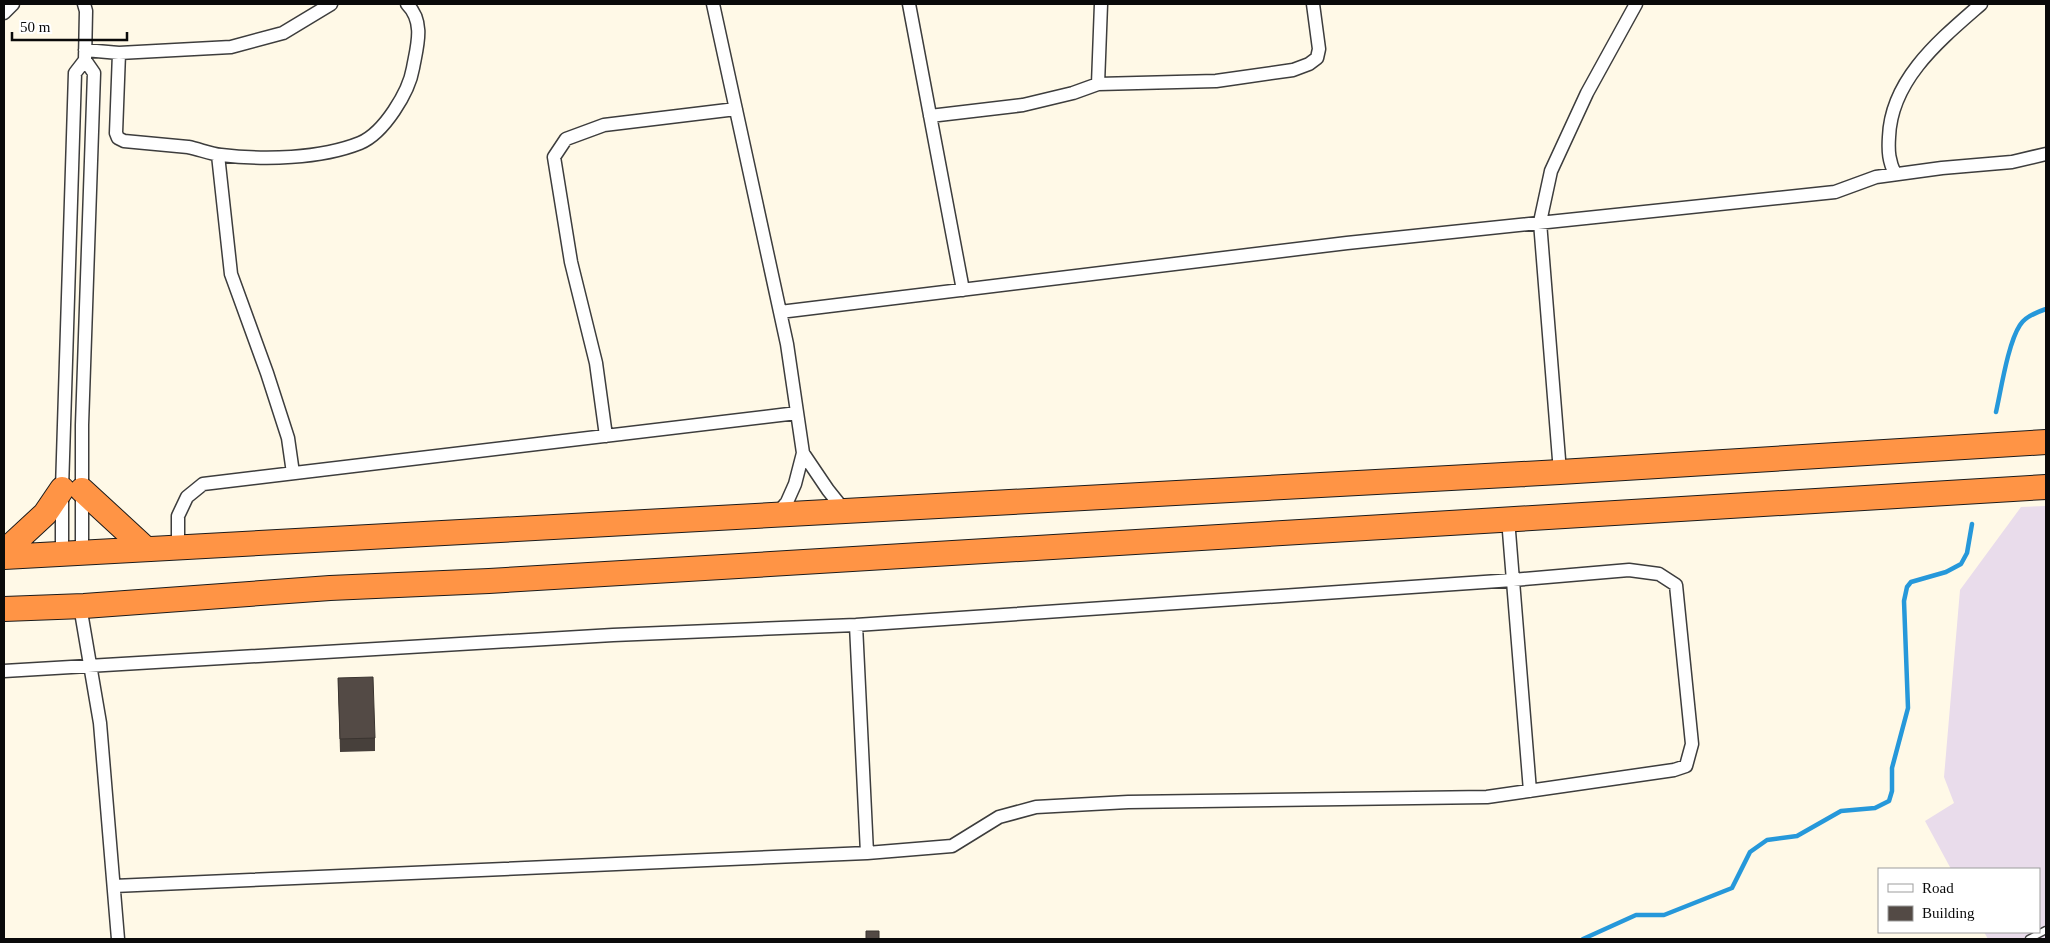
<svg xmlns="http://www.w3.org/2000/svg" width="2050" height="943" viewBox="0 0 2050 943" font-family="Georgia,serif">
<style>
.industrial{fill:#e9dceb}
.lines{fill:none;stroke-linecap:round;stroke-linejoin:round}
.stream{stroke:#2698da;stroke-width:4.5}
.lane-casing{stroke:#3d3d3d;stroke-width:9}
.street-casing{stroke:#3d3d3d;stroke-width:15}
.highway-casing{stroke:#1b1b1b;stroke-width:26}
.lane{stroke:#fff;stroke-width:6}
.street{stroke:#fff;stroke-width:12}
.highway{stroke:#ff9445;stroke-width:24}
.wall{fill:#47403b}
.building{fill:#534a45;stroke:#3a3430}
</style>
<rect width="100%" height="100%" fill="#fff9e7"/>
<!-- industrial -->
<path class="industrial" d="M2046 506V939H1988L1984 932H2039V869H1951L1925 821 1954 803 1944 777 1960 590 2021 507Z"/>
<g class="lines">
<!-- stream -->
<path class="stream" d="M1996 412C2001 390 2008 343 2020 325 2025 317 2037 312 2046 309
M1583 939 1636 915H1664L1732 888 1750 852 1767 840 1797 836 1841 811 1875 808 1889 801 1892 791V768L1908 708 1904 601 1907 587 1911 582 1946 572 1961 564 1967 553 1972 524"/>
<!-- lane casing -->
<g class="lane-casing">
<path id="lane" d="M2029 939 2046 930"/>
</g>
<!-- street casing -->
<g class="street-casing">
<path id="street" d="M713 4 787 344 803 453 795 484 787 502 777 514
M909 4 963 290
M4 13 13 4
M85 50 119 53 231 47 283 33 331 4
M119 53 116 133 118 138 124 141C145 143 167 145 188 147 199 149 210 154 221 155 264 160 320 159 360 143 384 133 409 92 413 68 417 46 425 22 407 4
M1098 84 1101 4
M930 116 1023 105 1073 93 1098 84 1216 81 1293 70 1309 64 1317 58 1319 49 1313 4
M218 155 231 274 267 373 288 438 293 473
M1895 174C1889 161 1888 152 1889 137 1891 79 1941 39 1981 4
M780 312 1347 243 1835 192 1876 177 1942 168 2012 162 2046 154
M606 436 596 363 571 262 554 157 566 139 604 125 736 109
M803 453 828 490 844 510
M1560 472 1540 222 1551 171 1587 93 1636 4
M1508 519 1530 791
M178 547V516L187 497 203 484 797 413
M82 551V425L94 73 85 60
M62 552V489L75 73 85 60 86 11 84 4
M80 606 100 723 118 939
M856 625 867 853
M4 671 613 635 856 625 1513 580 1629 570 1659 574 1676 585 1692 744 1686 766 1674 770 1487 797 1128 802 1036 807 999 817 952 846 867 853 114 886"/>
</g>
<!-- highway casing -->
<g class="highway-casing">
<path id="highway" d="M82 490 146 549
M4 552 45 514 62 489
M4 557 1560 472 2046 442
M4 609 84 606 330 588 489 581 2046 487"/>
</g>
<!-- lane -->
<use href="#lane" class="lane"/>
<!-- street -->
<use href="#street" class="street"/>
<!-- highway -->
<use href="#highway" class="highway"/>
</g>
<!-- wall -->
<path class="wall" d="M338 678 375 738V751L340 752Z"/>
<!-- building -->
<path class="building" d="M373 677 375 738 340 739 338 678Z
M866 931H879V939H866Z"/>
<!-- border -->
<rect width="2050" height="943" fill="none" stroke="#0a0a0a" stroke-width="10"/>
<!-- legend -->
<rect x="1878" y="868" width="162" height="65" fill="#ffffff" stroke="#9d9d9d"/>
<rect x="1888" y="884" width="25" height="8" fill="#ffffff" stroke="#9d9d9d"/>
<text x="1922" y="893" font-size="15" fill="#0a0a0a">Road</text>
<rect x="1888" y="906" width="25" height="15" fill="#534a45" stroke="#9d9d9d"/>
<text x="1922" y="918" font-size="15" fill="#0a0a0a">Building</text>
<!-- scale -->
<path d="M12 32v8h115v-8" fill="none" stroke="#0a0a0a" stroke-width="2.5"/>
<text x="20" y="32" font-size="15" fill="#0a0a0a" stroke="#ffffff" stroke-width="4" paint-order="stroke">50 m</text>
</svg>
